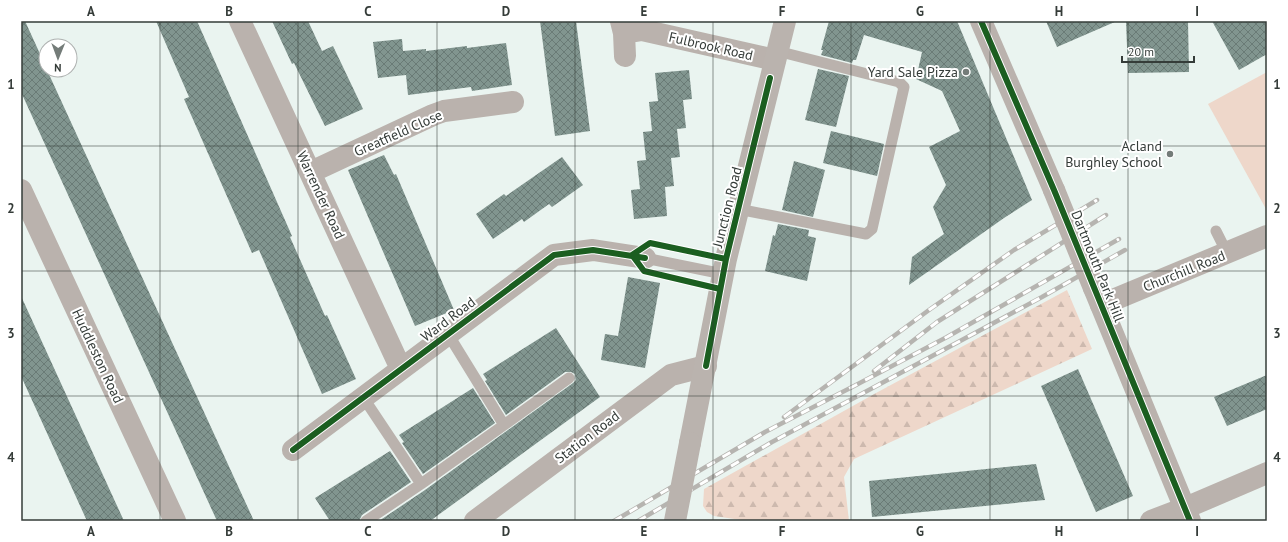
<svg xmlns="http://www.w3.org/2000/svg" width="1288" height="542" viewBox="0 0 1288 542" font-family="'PT Sans',sans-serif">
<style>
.forest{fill:url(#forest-firs)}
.pitch{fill:#eed7ca}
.building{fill:url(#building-cross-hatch)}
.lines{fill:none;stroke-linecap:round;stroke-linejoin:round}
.service{stroke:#bab2ad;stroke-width:11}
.minor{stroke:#bab2ad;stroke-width:22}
.tertiary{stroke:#bab2ad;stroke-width:22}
.primary{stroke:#bab3ae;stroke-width:22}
.rail-casing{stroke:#b6b4b0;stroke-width:4.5}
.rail{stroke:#fff;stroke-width:3;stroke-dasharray:9;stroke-linecap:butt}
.tertiary-bridge{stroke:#bab2ad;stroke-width:22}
.primary-bridge{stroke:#bab3ae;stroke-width:22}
.cycleway-casing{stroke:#fff;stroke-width:8}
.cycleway{stroke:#1b5e20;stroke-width:6}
.grid{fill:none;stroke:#353c39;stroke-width:1;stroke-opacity:0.55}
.poi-dot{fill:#747c79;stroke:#fff;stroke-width:1.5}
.labels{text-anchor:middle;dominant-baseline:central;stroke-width:4;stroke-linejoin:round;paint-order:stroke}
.street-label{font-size:14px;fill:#353c39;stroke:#fff}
.poi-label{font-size:14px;fill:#353c39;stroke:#fff;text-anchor:end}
.neatline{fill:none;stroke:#353c39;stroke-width:1.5}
.grid-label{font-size:13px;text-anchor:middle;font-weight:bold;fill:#353c39}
</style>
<defs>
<pattern id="forest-firs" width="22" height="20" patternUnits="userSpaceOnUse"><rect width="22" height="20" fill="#eed7ca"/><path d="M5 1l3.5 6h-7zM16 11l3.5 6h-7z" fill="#cdb9ae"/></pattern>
<pattern id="building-cross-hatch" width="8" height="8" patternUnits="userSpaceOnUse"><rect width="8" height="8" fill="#81958f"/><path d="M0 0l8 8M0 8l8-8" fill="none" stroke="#6a7b76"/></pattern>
</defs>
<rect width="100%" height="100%" fill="#eaf4f0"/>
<!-- forest -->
<path class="forest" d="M1067 290 1092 349 854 459 844 477 849 521H748L714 516 707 512 703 506 704 489 876 393Z"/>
<!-- pitch -->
<path class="pitch" d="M1267 72V209H1266L1208 104Z"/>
<!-- building -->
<path class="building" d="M21 21H25L46 67V70H47L254 521H217L21 92Z
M156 21H197L292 236 290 237 325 316 327 315 356 379 322 394 259 250 252 253 184 99 189 97Z
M272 21H308L322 51 333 46 363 109 325 126 294 63 292 64Z
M540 21H576L590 131 555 136Z
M829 21H957L1032 200 1004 218 909 285 912 257 944 234 933 207 946 185 929 147 960 131 942 91 916 79 922 52 864 35 856 60H853L852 63 821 55 823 50H821Z
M1046 21H1117L1057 47Z
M1126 21H1188L1189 72 1128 73Z
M1212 21H1267V54L1239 70Z
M402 39 403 51 426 49V51L467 46V48L506 43 512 85 472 91 471 87 408 95 406 75 378 78 373 42Z
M818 69 849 76 836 127 805 120Z
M689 70 692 99 683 100 686 128 677 129 680 157 671 158 674 186 665 187 667 216 634 219 631 190 640 189 637 161 646 160 643 132 652 131 649 102 658 101 655 73Z
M831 131 884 144 877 176 823 163Z
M384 155 394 175 396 174 454 310 415 326 348 170Z
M562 157 583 185 552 207 549 204 524 222 522 219 493 239 476 214 504 194 506 196Z
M794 161 825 170 813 217 782 210Z
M778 224 809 230 808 236 816 238 807 281 765 271 773 235 775 236Z
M628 277 660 283 645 368 601 360 605 334 618 336Z
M21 296 124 521H87L21 376Z
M556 328 600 397 430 521H379L425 490 573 383 576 380 575 374 571 372H565L506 415 485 381 487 380 483 374Z
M1078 369 1133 496 1096 512 1041 386Z
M1267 375V409L1227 426 1214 397Z
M473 388 495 423 423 474 402 443 404 442 399 435Z
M390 451 411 482 362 515 359 521H330L315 498Z
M1036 464 1045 500 872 517 869 481Z"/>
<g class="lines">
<!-- service -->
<path class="service" d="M738 209 866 234 872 229 904 87 899 82 777 51
M1216 231 1227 253
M645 258 723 274
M448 334 504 425 569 378
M363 397 421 484 366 521
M421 484 504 425"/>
<!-- minor -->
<path class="minor" d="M240 21 401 369
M621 21 624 33 625 56
M624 33 642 30 775 60
M311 172 433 115 444 111 513 102
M21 190 175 521
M1101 305 1267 236
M293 450 554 255 593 250 645 258
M475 521 671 375 706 366
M1151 521 1185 508 1267 473"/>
<!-- tertiary -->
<path class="tertiary" d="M981 21 1054 190
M1094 288 1190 521"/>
<!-- primary -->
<path class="primary" d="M690 443 726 259 785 21"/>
<!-- rail casing -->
<g class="rail-casing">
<path id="rail" d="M874 371 937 322 1106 215
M784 417 929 310 1014 250 1097 200
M614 521 765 432 856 385 947 337 1119 239
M638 521 772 442 1042 297 1125 250"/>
</g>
<!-- rail -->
<use href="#rail" class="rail"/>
<!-- tertiary-bridge -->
<path class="tertiary-bridge" d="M1054 190 1094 288"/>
<!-- primary-bridge -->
<path class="primary-bridge" d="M675 521 690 443"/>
<!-- cycleway casing -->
<g class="cycleway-casing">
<path id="cycleway" d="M981 21 1054 190 1190 521
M720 289 644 271 632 255 650 243 726 259
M706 366 726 259 770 78
M293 450 554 255 593 250 645 258"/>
</g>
<!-- cycleway -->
<use href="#cycleway" class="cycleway"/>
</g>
<!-- grid -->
<path class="grid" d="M160 21V521M298 21V521M437 21V521M575 21V521M713 21V521M851 21V521M990 21V521M1128 21V521M21 146H1267M21 271H1267M21 396H1267"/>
<!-- markers -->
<g class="poi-dot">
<circle cx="966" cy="72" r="4"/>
<circle cx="1170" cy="154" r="4"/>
</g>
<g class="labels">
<!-- street labels -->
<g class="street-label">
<text transform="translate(711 46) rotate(13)">Fulbrook Road</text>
<text transform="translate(398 133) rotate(-24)">Greatfield Close</text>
<text transform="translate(321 195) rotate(65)">Warrender Road</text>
<text transform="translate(727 207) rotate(-76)">Junction Road</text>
<text transform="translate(1098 266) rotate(68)">Dartmouth Park Hill</text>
<text transform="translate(1184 271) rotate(-22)">Churchill Road</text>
<text transform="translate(448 319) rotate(-37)">Ward Road</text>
<text transform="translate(98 356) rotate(65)">Huddleston Road</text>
<text transform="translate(587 437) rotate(-37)">Station Road</text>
</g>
<!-- poi labels -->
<g class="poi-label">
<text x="958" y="72">Yard Sale Pizza</text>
<text x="1162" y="146">Acland<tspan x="1162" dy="16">Burghley School</tspan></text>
</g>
</g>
<!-- border -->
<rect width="1288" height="542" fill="none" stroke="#ffffff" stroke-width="44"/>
<!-- north arrow -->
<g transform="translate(58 58) rotate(181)"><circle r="19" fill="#ffffff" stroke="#aeb1b0"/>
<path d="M0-3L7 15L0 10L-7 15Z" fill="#747c79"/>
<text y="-6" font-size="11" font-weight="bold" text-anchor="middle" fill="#353c39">N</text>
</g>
<!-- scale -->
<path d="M1122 56v6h72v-6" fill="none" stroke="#353c39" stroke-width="2"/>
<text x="1128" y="56" font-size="12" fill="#353c39" stroke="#ffffff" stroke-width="3" paint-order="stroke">20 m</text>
<rect x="22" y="22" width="1244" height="498" class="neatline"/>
<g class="grid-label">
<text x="91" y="16">A</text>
<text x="229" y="16">B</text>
<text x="368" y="16">C</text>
<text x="506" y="16">D</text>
<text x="644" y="16">E</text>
<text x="782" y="16">F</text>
<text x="920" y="16">G</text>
<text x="1059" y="16">H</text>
<text x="1197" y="16">I</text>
<text x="11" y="89">1</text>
<text x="1277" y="89">1</text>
<text x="11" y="213">2</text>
<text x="1277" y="213">2</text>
<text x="11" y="338">3</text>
<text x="1277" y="338">3</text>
<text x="11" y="462">4</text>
<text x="1277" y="462">4</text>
<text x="91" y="536">A</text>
<text x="229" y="536">B</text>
<text x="368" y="536">C</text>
<text x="506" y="536">D</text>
<text x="644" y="536">E</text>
<text x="782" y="536">F</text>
<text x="920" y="536">G</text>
<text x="1059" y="536">H</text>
<text x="1197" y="536">I</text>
</g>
</svg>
